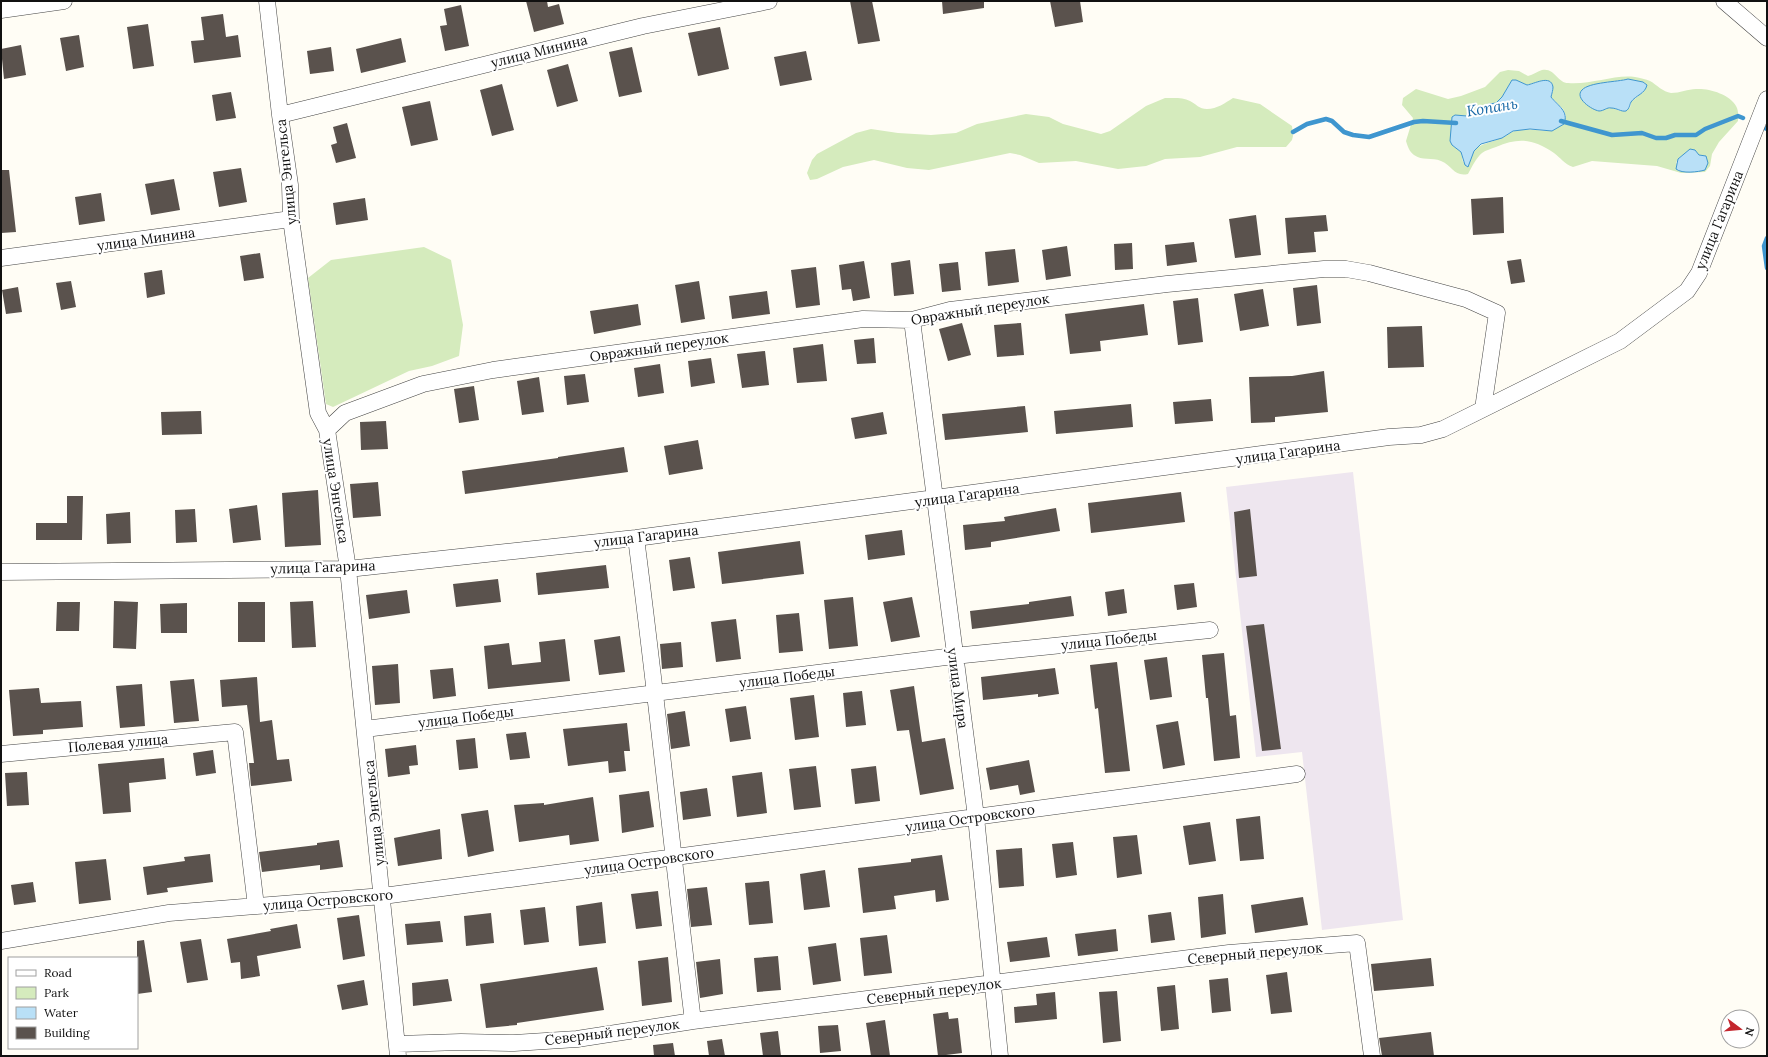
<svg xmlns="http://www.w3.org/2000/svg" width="1768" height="1057" viewBox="0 0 1768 1057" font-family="Lora,serif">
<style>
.industrial{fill:#eee6ef}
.green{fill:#d5ebbd;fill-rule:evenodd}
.water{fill:#b9e0f7;stroke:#3f96cf}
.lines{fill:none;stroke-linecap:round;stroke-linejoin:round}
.stream{stroke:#3f96cf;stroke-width:4.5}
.building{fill:#5a524d}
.street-casing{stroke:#444;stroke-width:17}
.street{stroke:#fff;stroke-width:16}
.labels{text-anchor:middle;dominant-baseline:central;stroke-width:4;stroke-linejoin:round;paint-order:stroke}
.street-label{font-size:14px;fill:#111;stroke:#fff}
.water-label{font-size:15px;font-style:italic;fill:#1768a6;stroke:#fff}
</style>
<rect width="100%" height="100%" fill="#fffdf5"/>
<!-- industrial -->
<path class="industrial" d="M1353 472 1403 920 1322 930 1302 752 1256 757 1226 487Z"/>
<!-- green -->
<path class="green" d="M1508 70 1519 71 1528 76C1533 75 1538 71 1542 70 1554 67 1558 83 1568 83 1591 85 1615 74 1635 77 1640 78 1646 79 1650 81 1657 85 1663 92 1671 93 1680 93 1688 89 1696 89 1708 88 1730 94 1736 106 1739 111 1738 117 1738 121L1719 142 1712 154 1710 166 1705 172 1681 173 1657 166 1592 161 1573 167C1564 164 1561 158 1554 153 1533 139 1519 137 1496 147 1491 149 1486 150 1482 153 1476 158 1472 167 1468 174 1454 177 1453 166 1441 161 1432 157 1422 161 1414 155 1409 151 1408 147 1406 141L1413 118 1402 105 1403 98 1416 89 1448 99 1461 96 1485 87 1500 72ZM1628 79 1645 83 1643 92 1631 102 1630 108 1620 111 1611 107 1594 109 1582 100 1594 85ZM1512 80 1520 82 1527 85 1544 80 1553 90 1551 97 1563 109 1566 116 1552 131C1539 131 1524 127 1512 132 1508 134 1505 137 1501 138 1483 146 1475 142 1469 164L1463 162 1461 152 1452 145 1451 129 1455 115 1467 116 1489 104 1496 103 1502 97ZM1690 149 1699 155 1706 156 1703 171H1689L1676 163 1678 159Z
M1165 98C1173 98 1183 97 1190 101 1196 104 1199 109 1207 109 1217 109 1225 103 1233 98L1260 104 1292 126 1293 136 1292 140 1286 147H1237L1200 157 1165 159 1146 166 1118 169 1076 161 1039 163 1020 155 1010 153 929 170 907 168 874 160 843 167 817 179 810 180 807 173 812 160 817 154 856 133 871 129 898 133 931 135 956 133 977 124 1026 114 1049 117 1063 124 1101 134 1110 131 1146 106Z
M424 247 451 260 463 325 459 356 432 366 409 371 333 407 326 404 308 278 331 260Z"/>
<!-- water -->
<path class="water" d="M1628 79 1643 82 1647 85C1645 94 1636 95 1631 102 1629 106 1630 108 1626 111 1621 112 1617 108 1611 108 1607 107 1604 111 1599 111 1592 110 1574 98 1582 90 1589 82 1618 82 1628 79Z
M1512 80H1516L1527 85C1534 84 1551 74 1553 87 1553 90 1552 93 1551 97 1558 106 1569 111 1564 124L1552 131 1530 129 1513 131 1502 138 1481 144 1474 151 1468 167 1465 165 1461 152 1452 145 1450 141 1452 117 1455 115 1467 116 1489 104 1496 103 1502 97Z
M1690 149 1695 150 1699 155 1706 156 1708 163 1705 170C1698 172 1682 174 1676 169L1678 159Z"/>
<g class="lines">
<!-- stream -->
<path class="stream" d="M1561 121 1612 135 1642 133 1656 138H1666L1675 135H1696L1705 129 1738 116 1743 118
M1759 126 1767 129
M1293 132 1307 124 1326 119 1332 121 1344 132 1353 135 1369 137 1414 122 1423 121 1456 123
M1767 238 1764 246 1767 268"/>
</g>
<!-- building -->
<path class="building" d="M526 1H547L548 7 559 4 564 24 534 32Z
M850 1H872L880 41 858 44Z
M942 1H984V8L943 14Z
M1050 1H1080L1083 22 1055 27Z
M461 5 469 46 445 51 440 26 447 25 444 9Z
M223 14 226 37 238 35 241 57 194 63 191 41 204 40 201 17Z
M148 24 154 66 133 69 127 27Z
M720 27 729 69 698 76 688 33Z
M79 35 84 67 66 71 60 38Z
M401 38 406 62 361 73 356 49Z
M21 45 26 75 4 79 1 49Z
M331 47 334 71 310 74 307 51Z
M632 47 642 92 619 97 609 52Z
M806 51 812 80 780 86 774 57Z
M568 64 578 101 557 107 547 70Z
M502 84 514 130 492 136 480 90Z
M231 92 236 118 216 121 212 95Z
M430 101 438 140 411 146 402 107Z
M347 123 356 158 336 163 331 145 337 143 333 127Z
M241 168 247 202 219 207 213 172Z
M1 170H9L16 232 1 233Z
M174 179 180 210 151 215 145 184Z
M101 193 105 221 79 225 75 197Z
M1503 197 1504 233 1473 235 1471 199Z
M365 198 368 220 336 225 333 203Z
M1256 215 1261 255 1235 258 1229 219Z
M1326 215 1328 231 1314 232 1316 252 1288 254 1285 218Z
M1194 242 1197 262 1167 266 1165 245Z
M1132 243 1133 269 1115 270 1114 244Z
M1067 246 1071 276 1046 280 1042 250Z
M1015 249 1019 282 988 286 985 252Z
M260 253 264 278 244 281 240 256Z
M1521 259 1525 282 1511 284 1507 261Z
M910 260 914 294 894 296 891 263Z
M864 261 870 298 853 301 851 289 842 290 839 265Z
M958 262 961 290 942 292 939 264Z
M816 267 820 305 796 308 791 270Z
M162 270 165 294 147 298 144 273Z
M71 281 76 307 61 310 56 283Z
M699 281 705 319 681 323 675 285Z
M1317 285 1321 323 1297 326 1293 288Z
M18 287 22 312 6 314 2 290Z
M1263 289 1269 326 1240 331 1234 294Z
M767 291 770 314 732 319 729 296Z
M1198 298 1203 342 1178 345 1173 301Z
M638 304 641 325 594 334 590 311Z
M1144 304 1148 335 1100 341 1101 351 1070 354 1065 314Z
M962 323 971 355 948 361 939 329Z
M1021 323 1024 355 997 357 994 325Z
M1422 326 1424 367 1388 368 1387 327Z
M874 338 876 363 857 364 854 340Z
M823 344 827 381 797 383 793 348Z
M765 351 769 385 742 388 737 354Z
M711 358 715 383 691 387 688 361Z
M660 364 664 393 638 397 634 368Z
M1324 371 1328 412 1275 417V422L1251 423 1249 377 1292 376Z
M585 374 589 402 567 405 564 376Z
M539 377 544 412 522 415 517 381Z
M474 386 479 420 459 423 454 389Z
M1211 399 1213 421 1175 424 1173 402Z
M1131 404 1133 427 1056 434 1054 411Z
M1025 406 1028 432 945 440 942 414Z
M201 411 202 434 162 435 161 412Z
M883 412 887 434 855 439 851 418Z
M386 421 388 449 361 450 360 422Z
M698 440 703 469 669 475 664 446Z
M624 447 628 472 465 494 462 471 558 458V457Z
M378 482 381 516 353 518 350 484Z
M318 490 321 545 285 547 282 493Z
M1181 492 1185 522 1091 533 1088 503Z
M67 496H83L82 540H36V523H67Z
M257 505 261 540 233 543 229 509Z
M1056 508 1060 531 991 542V547L965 550 963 525 1005 521 1004 517Z
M195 509 197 542 176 543 175 510Z
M1250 509 1257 576 1239 578 1234 512Z
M130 512 131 543 107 544 106 514Z
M902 530 905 555 868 560 865 535Z
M800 541 804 574 722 584 718 552Z
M690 557 695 588 673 591 669 560Z
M606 565 609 588 538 595 536 573Z
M498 579 501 602 456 607 453 584Z
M1194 583 1197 607 1177 610 1174 585Z
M1124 589 1127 613 1108 616 1105 592Z
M407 590 410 613 369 619 366 595Z
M1071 596 1074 616 972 629 970 611 1029 604V602Z
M853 597 858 646 829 649 824 600Z
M912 597 920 637 891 642 883 602Z
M114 601 138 602 136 649 113 648Z
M313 601 316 647 292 648 290 602Z
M57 602H80L79 631H56Z
M238 602H265V642H238Z
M187 603V633H161L160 604Z
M799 613 803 651 779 653 776 615Z
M736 619 741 659 716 662 711 622Z
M1264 624 1281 749 1262 751 1246 626Z
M620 636 625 672 599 675 594 640Z
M565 639 570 681 488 689 484 646 509 643 512 665 541 662 539 642Z
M681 642 683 667 662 669 660 644Z
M1224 653 1230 716 1236 715 1240 758 1214 761 1208 698H1206L1202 655Z
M1167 657 1172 697 1150 700 1144 660Z
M1117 662 1130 771 1105 773 1098 708 1095 709 1090 665Z
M398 664 400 703 375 705 372 666Z
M453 668 456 696 433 699 430 670Z
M1055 668 1059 694 1038 697V694L983 700 981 677Z
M257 677 260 722 272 720 277 760 289 759 292 781 251 786 249 763H254L247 705 222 707 220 680Z
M194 679 199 721 174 723 170 681Z
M142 684 145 726 120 728 116 686Z
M914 686 922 742 945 738 954 789 920 795 909 730 897 731 890 690Z
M39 688 41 703 81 701 83 727 43 730V734L13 736 9 690Z
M862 691 866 725 846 727 843 693Z
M814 695 819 737 795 740 790 698Z
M746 706 751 739 730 742 725 709Z
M685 711 690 746 671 749 667 714Z
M1178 721 1185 765 1163 769 1156 725Z
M627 723 630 751H624L626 771 609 773 608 761 568 766 563 729Z
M526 732 530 758 510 760 506 734Z
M475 738 478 768 459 770 456 740Z
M416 745 418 765 409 766 410 774 388 777 385 749Z
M213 750 216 773 196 776 193 753Z
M164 758 166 779 129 783 131 812 103 814 98 764Z
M1029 760 1035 792 1020 795 1018 785 990 790 986 768Z
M816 766 821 807 794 810 789 769Z
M876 766 880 801 855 804 851 769Z
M27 772 29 805 7 806 5 773Z
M762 772 767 813 737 817 732 776Z
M707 788 711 816 683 820 680 792Z
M649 791 654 827 622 833 619 795Z
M593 797 599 841 570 845 569 835 519 842 514 805 544 803V805Z
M488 810 494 851 468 857 461 814Z
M1260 816 1264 859 1240 861 1236 819Z
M1210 822 1216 861 1189 865 1183 826Z
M440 829 442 859 398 866 394 838Z
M1137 835 1142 874 1117 878 1113 837Z
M339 840 343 867 320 870V865L262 872 259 852 317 845V843Z
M1073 842 1077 875 1056 878 1052 844Z
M1022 848 1024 886 999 888 996 850Z
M210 854 213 882 167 888 168 892 147 895 143 867 185 861 184 857Z
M942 855 949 900 936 902 935 890 894 896 896 909 863 913 858 868 911 862V859Z
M106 859 111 900 79 904 75 862Z
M825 870 830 907 804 910 800 874Z
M769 881 773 923 749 925 745 883Z
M33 882 36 902 14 905 11 885Z
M707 887 712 925 691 927 687 889Z
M658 891 662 926 636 929 631 894Z
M1223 894 1226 934 1201 938 1198 897Z
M1303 897 1308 925 1255 933 1251 905Z
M602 902 606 943 579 946 576 906Z
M545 907 549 942 524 945 520 910Z
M1171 912 1175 940 1151 943 1148 915Z
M491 913 494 943 466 946 464 916Z
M359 915 365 956 343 960 337 918Z
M440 921 443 942 407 945 405 924Z
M297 924 301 948 257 956 260 976 241 979 240 962 231 963 227 939 271 931 270 929Z
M1116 929 1118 951 1078 956 1075 934Z
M887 935 892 973 864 976 860 938Z
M1047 937 1050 957 1010 962 1007 942Z
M201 939 208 980 187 983 180 942Z
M144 940 152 992 137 994V941Z
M836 943 841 981 813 985 808 947Z
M778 956 781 990 757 992 754 958Z
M668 957 672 1002 642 1006 638 961Z
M1431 958 1434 986 1374 991 1371 964Z
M720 959 723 994 700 998 696 962Z
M597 967 604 1010 517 1023V1025L486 1028 480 984Z
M1287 972 1292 1012 1271 1014 1266 975Z
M1228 978 1231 1011 1212 1013 1209 980Z
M448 979 452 1001 413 1006 412 983Z
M364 980 368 1005 342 1010 337 985Z
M1175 985 1179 1029 1161 1031 1157 987Z
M1117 991 1121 1041 1103 1043 1099 992Z
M1055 992 1057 1019 1015 1023 1014 1007 1037 1005 1036 994Z
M948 1012 949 1019 958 1018 962 1053 938 1056 933 1014Z
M885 1020 890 1056H871L866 1023Z
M838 1025 841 1051 820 1053 818 1026Z
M778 1031 781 1056H763L760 1033Z
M1431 1032 1434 1056H1382L1379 1038Z
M722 1039 725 1056H709L707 1041Z
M673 1043 675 1056H654L653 1045Z"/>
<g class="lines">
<!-- street casing -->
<g class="street-casing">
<path id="street" d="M267 1 280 115 290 185 291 219 318 413 327 430 348 569 398 1056
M1724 1 1767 38
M1 10 64 1
M280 115 643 26 769 1
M1 258 291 219
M912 320 976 817 1000 1056
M327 430 345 413 423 384 493 370 863 319 912 320 950 310 1167 284 1324 269H1346L1369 273 1466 299 1497 313 1483 409
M636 538C657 699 673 860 693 1021
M1 572 348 569 636 538 1389 437 1421 435 1443 429 1620 341 1687 291 1699 273 1767 99
M365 729 954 656 1210 630
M1 754 235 732 256 906
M1 941 169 913 383 896 1297 774
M397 1044 461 1042 514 1043 577 1039 693 1021 1229 953 1357 943 1372 1056"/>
</g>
<!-- street -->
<use href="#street" class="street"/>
</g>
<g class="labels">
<!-- street labels -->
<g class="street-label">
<text transform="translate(539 51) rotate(-14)">улица Минина</text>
<text transform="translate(286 172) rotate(-96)">улица Энгельса</text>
<text transform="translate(1719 220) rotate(-68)">улица Гагарина</text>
<text transform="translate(146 239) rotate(-8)">улица Минина</text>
<text transform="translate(980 309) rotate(-9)">Овражный переулок</text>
<text transform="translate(659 347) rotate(-8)">Овражный переулок</text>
<text transform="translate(1288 452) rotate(-8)">улица Гагарина</text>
<text transform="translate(336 491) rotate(81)">улица Энгельса</text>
<text transform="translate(967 495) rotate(-8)">улица Гагарина</text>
<text transform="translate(646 536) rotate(-7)">улица Гагарина</text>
<text transform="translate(323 567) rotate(-2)">улица Гагарина</text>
<text transform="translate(1109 640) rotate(-6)">улица Победы</text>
<text transform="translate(787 677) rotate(-7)">улица Победы</text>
<text transform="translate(958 688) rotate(82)">улица Мира</text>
<text transform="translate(466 717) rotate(-7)">улица Победы</text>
<text transform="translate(118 743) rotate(-5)">Полевая улица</text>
<text transform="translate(374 813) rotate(-96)">улица Энгельса</text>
<text transform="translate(970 818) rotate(-8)">улица Островского</text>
<text transform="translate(649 861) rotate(-8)">улица Островского</text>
<text transform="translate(328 900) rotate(-5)">улица Островского</text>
<text transform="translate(1255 953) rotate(-5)">Северный переулок</text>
<text transform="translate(934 991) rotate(-7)">Северный переулок</text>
<text transform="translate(612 1032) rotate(-7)">Северный переулок</text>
</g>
<!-- water labels -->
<g class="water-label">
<text transform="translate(1492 107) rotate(-9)">Копань</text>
</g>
</g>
<!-- border -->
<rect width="1768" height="1057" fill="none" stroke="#111111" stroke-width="4"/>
<!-- legend -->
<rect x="8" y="957" width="130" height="92" fill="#ffffff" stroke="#a0a0a0"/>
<rect x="16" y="970" width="20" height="6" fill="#ffffff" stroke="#a0a0a0"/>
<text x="44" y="977" font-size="12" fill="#111111">Road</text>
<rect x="16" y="987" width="20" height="12" fill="#d5ebbd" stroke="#a0a0a0"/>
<text x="44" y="997" font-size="12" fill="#111111">Park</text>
<rect x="16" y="1007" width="20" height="12" fill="#b9e0f7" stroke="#a0a0a0"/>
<text x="44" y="1017" font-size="12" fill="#111111">Water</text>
<rect x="16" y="1027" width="20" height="12" fill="#5a524d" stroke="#a0a0a0"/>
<text x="44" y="1037" font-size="12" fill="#111111">Building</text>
<!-- north arrow -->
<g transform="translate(1740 1029) rotate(106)"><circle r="19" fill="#ffffff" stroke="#a0a0a0"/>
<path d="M0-3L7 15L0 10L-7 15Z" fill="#c4262e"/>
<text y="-6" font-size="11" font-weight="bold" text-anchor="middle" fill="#111111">N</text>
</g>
</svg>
